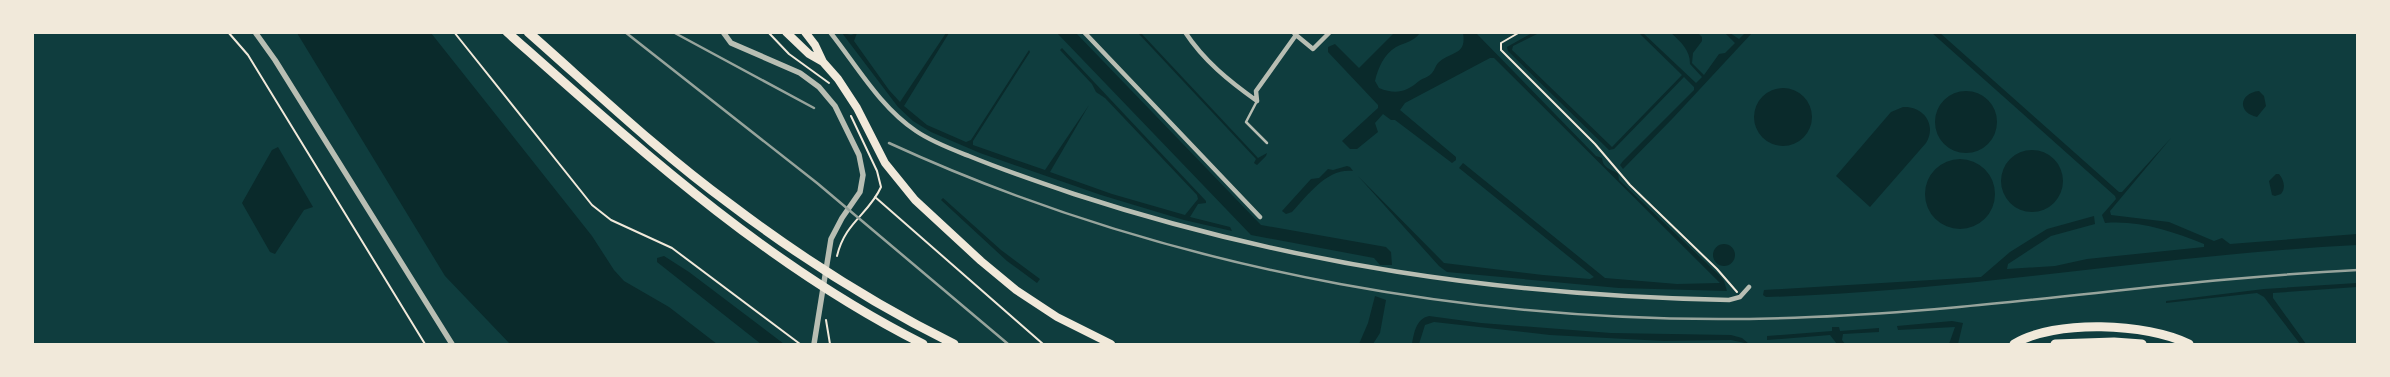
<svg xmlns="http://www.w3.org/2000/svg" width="2390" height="377" viewBox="0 0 2390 377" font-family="'PT Sans',sans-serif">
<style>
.water{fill:#0a2a2b}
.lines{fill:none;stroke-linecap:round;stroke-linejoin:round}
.path{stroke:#f1e9da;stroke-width:2}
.service{stroke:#b8beb3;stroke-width:2.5}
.minor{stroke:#b8beb3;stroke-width:4.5}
.tertiary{stroke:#b8beb3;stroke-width:5.5}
.primary{stroke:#f1e9da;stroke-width:8}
.motorway{stroke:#f1e9da;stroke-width:9}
.rail{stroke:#97a49c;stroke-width:2.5}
</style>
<rect width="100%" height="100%" fill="#0f3d3e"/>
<!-- water -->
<path class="water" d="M297 33H431L592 236 614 270 624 281 669 307 717 344H510L445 276Z
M842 33 851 35 857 33 854 41 889 90 900 102 946 33H949L904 106 927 125 966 142 971 140 1029 50 1030 52 973 141V145L1045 170 1089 105 1050 172 1112 194 1185 215 1198 199 1197 195 1105 98 1096 92 1092 84 1060 50 1062 48 1206 201V203L1198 204 1190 217 1230 227 1232 231 1184 220 1101 195 980 153 931 132 913 121 898 107Z
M1057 33H1076L1261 225 1386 247 1391 252 1392 265H1380L1374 258 1251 235Z
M1138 33H1141L1258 158 1267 153 1266 156 1257 165 1254 163 1256 159Z
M1394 33H1420C1413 42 1406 42 1396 47 1384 54 1378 68 1375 81L1379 88C1396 95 1406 92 1419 81 1423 78 1429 77 1432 73 1435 70 1435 66 1438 63 1450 51 1467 56 1463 33H1476L1596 156 1602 158C1603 169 1612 169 1618 174L1619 180 1720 276 1724 281 1727 291 1619 288 1447 272 1439 266 1358 176 1444 263 1543 275 1590 279 1594 277 1459 168 1463 163 1605 278 1677 284 1720 283 1494 58H1490L1405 103 1400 110 1456 157V160L1452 163 1395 120H1391L1383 114 1375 123 1378 132 1357 149H1350L1342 141 1378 108V105L1328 52V47L1335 44 1359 68Z
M1532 33H1539L1513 46 1512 50 1612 147 1682 75 1639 33H1643L1696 83 1702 77 1690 64C1690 50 1681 42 1671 33H1698L1702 37V41L1693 53 1692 63 1704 75 1719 54 1725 53 1735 43 1725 33H1730L1739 39 1745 33H1752L1673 118 1623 169 1620 165 1623 161 1694 90V87L1684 77 1614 149 1609 150 1508 51 1507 47Z
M1932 33H1940L2119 192H2122L2171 138 2110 211 2111 215 2169 222 2214 241 2222 238 2230 244 2357 234V245C2160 255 1960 292 1766 297L1763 295 1764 290 1981 277 2010 252 2047 229 2094 216 2095 224 2051 236 2008 264 2007 269 2055 266 2087 259 2204 247V244C2172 231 2139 220 2105 223L2102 215 2116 199 2115 196Z
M1754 117a29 29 0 1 1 58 0a29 29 0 1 1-58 0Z
M1935 122a31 31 0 1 1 62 0a31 31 0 1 1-62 0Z
M2259 91 2264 96 2266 106 2257 117C2237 113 2239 93 2259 91Z
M1903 107C1924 106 1937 125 1926 143L1870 207 1836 176 1891 112Z
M278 147 313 207 304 210 275 254 270 252 242 203 272 150Z
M2001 181a31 31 0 1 1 62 0a31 31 0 1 1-62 0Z
M1925 194a35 35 0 1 1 70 0a35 35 0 1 1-70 0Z
M1347 166 1350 167 1353 171C1327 168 1309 194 1292 212L1286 214 1282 211 1311 179 1319 178 1328 169 1333 170Z
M2276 174H2279C2284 180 2286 188 2281 194L2275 196 2272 195 2269 181Z
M943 198 1001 250 1040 279 1037 283 1007 261 941 200Z
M1713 255a11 11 0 1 1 22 0a11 11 0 1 1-22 0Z
M664 256 689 272 784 344H761L657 262V258Z
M2357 283V287L2273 293V298L2306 344H2300L2264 297 2257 293 2166 303V301L2264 289Z
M1375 296 1386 300 1380 333 1373 344H1359L1368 323Z
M1429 316 1481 323 1611 333 1731 335 1742 338 1749 344 1731 340 1664 341 1550 335 1434 322 1425 325 1419 344H1412C1414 333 1416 319 1429 316Z
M1952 321 1963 323 1958 344H1949L1955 327 1898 330 1897 326Z
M1832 327H1839L1840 331 1879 328V332L1843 334 1842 340 1845 344H1837L1830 335 1767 340V336L1832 331Z"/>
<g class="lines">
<!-- path -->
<path class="path" d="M228 32 248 55 425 344
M454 32 592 205 611 220 672 248 800 344
M768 32 789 54 829 83
M1520 32 1501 43V50L1595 144 1630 185 1717 269 1737 292
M875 197 1043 344
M837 256C845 222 869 214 881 187L877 171 851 116
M826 320 830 344"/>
<!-- service -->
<path class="service" d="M1257 101 1246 122 1267 143"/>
<!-- minor -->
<path class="minor" d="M830 32C857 66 880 107 916 131 932 142 951 149 969 156 1003 170 1038 182 1074 194 1289 264 1503 296 1729 300L1740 297 1749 287
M1084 32 1260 217
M1185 32C1204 61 1229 81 1257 101
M1296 35 1313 49 1330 32
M1257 101 1256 91 1296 35 1293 32"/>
<!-- tertiary -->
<path class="tertiary" d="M255 32 275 60 452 344
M723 32 731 43 800 73 819 87 835 106 859 155 863 175 860 192 842 218 831 239 814 344"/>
<!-- primary -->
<path class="primary" d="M786 32 809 54 823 62
M805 32 815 45 823 62 838 79 857 108 885 163 915 200 981 261 1016 290 1057 317 1111 344"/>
<!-- motorway -->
<path class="motorway" d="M507 32C638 148 766 265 923 344
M528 32C595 91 659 152 730 204 800 257 875 305 954 344
M2014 344C2055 319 2147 323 2189 344
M2055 344 2114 342 2142 344"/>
<!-- rail -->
<path class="rail" d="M625 32 817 183 1008 344
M673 32 814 108
M889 143C1172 273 1501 331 1811 317 1994 310 2175 279 2358 270"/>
</g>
<!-- border -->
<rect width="2390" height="377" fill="none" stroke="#f1e9da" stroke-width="68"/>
</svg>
